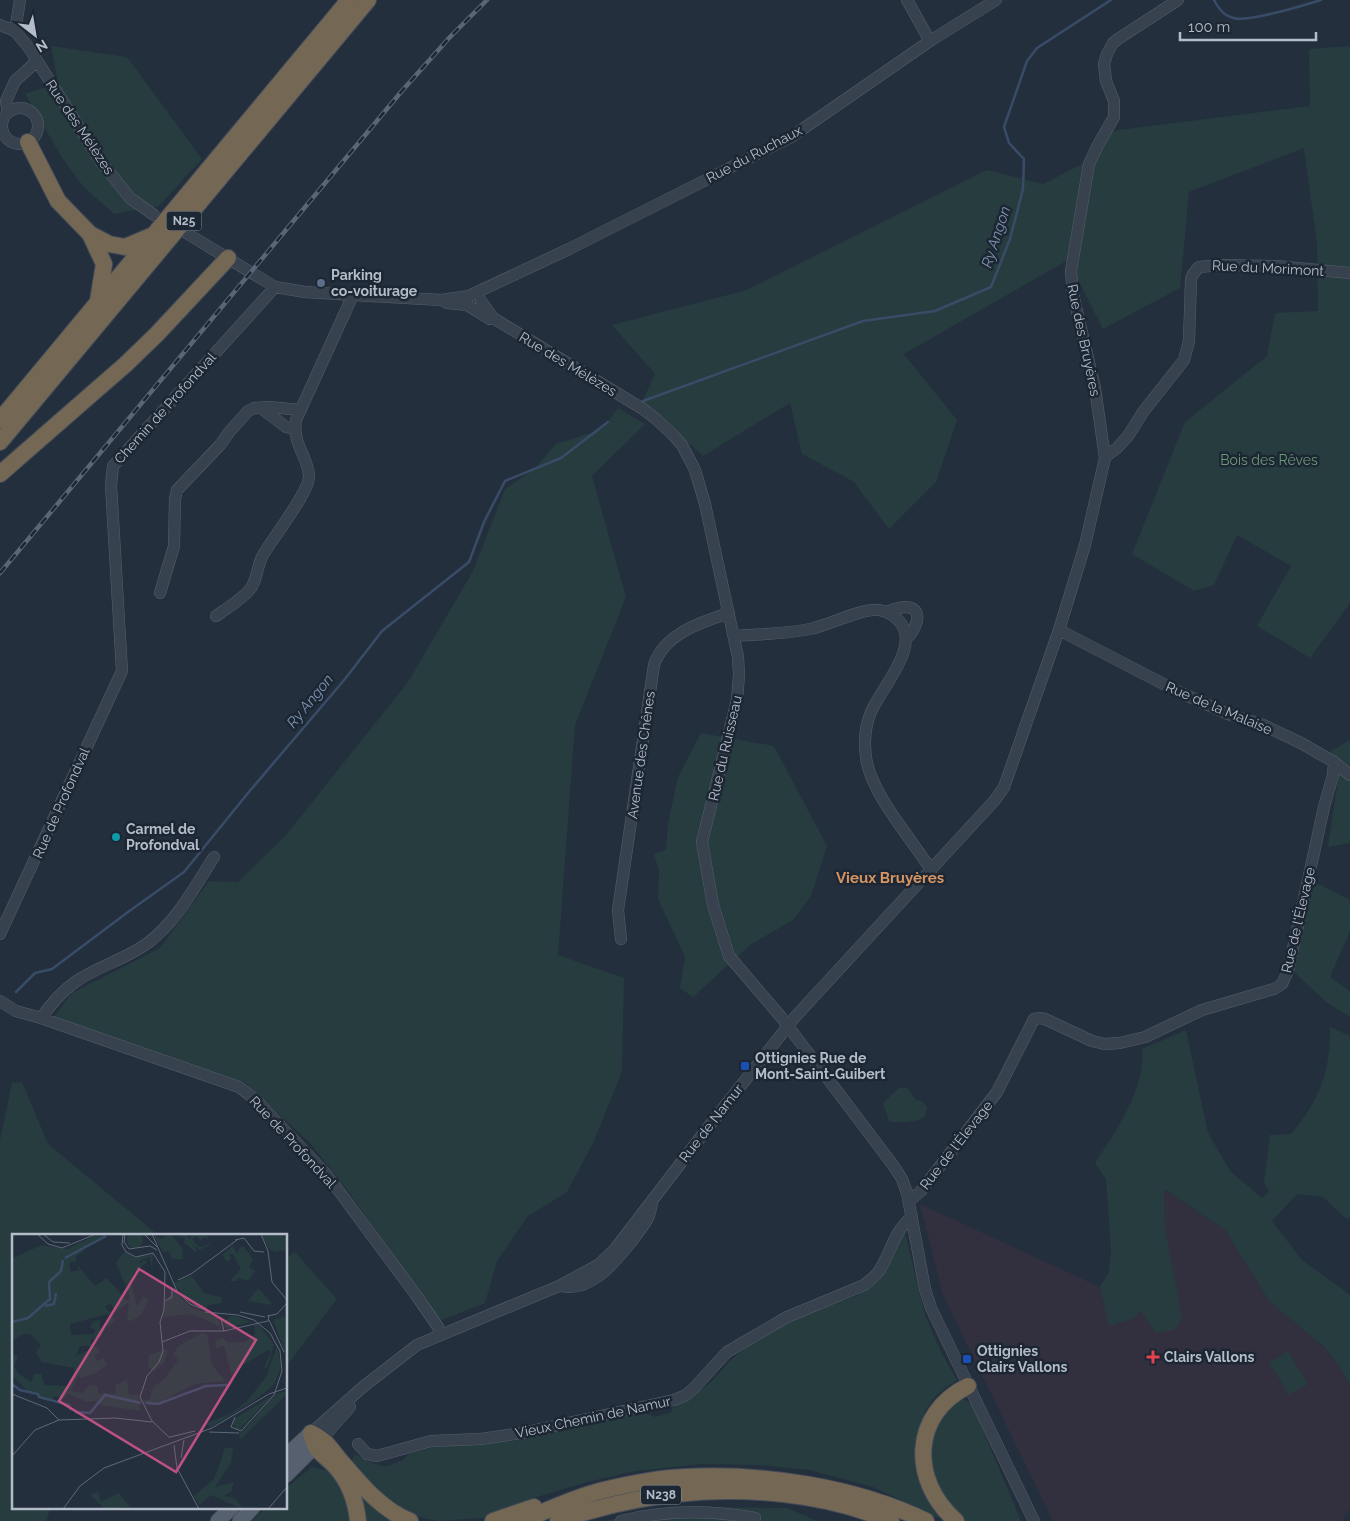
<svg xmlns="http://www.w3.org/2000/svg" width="1350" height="1521" viewBox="0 0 1350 1521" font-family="Raleway,sans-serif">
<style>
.medical{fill:#32303f}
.green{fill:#263c3f}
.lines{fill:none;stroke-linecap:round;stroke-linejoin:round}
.stream{stroke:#394c67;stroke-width:2.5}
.minor-casing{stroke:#565f6c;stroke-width:12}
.major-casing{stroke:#414a57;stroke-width:16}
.highway-casing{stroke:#434c59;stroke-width:18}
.minor{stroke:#38414e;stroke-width:11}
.major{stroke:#56606e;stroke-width:15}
.highway{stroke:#746855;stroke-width:16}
.rail-casing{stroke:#5a6575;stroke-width:4.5}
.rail{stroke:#1d2633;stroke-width:2.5;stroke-dasharray:8;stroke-linecap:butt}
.service-dot{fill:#5c6f8a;stroke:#1d2633;stroke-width:2}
.culture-dot{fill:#0f9aa8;stroke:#1d2633;stroke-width:2}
.transit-dot{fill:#1a4fb4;stroke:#1d2633;stroke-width:2}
.health-dot{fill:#e0444e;stroke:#1d2633;stroke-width:2}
.labels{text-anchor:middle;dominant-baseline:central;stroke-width:5;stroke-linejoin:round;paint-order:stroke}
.shield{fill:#1d2633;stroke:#878f9c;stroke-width:1}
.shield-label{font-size:12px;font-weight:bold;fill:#b4bcc9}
.street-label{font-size:14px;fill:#b4bcc9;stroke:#1d2633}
.poi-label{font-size:14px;font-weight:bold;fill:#b4bcc9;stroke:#1d2633;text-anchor:start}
.park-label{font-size:14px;fill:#6b9a76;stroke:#1d2633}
.water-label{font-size:15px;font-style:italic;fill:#7c92b1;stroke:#1d2633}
.neighbourhood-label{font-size:15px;font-weight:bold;fill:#d59563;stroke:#1d2633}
.inset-river{fill:none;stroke:#394c67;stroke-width:2.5}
.inset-road{fill:none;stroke:#5e6776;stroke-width:1}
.view{fill:#bd5182;fill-opacity:0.15;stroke:#bd5182;stroke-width:2.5}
.inset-edge{fill:none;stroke:#b4bcc9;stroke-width:2.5}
</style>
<rect width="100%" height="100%" fill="#242f3e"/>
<!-- medical -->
<path class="medical" d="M1163 1189 1225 1230 1269 1301 1323 1346 1341 1368 1350 1386V1508L1342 1521H1053L943 1295 920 1204 1100 1287 1109 1326 1165 1229Z"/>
<!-- green -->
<path class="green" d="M51 46 127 57 202 159 159 206 114 214C100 201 83 188 73 173 54 148 42 120 25 94L58 83Z
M1350 46V603L1310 658 1257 626 1291 566 1237 535 1214 585 1194 591 1132 554 1185 422 1267 356 1275 313 1318 311 1317 244 1304 148 1189 192 1180 288 1103 329 1068 260 904 354 957 420 936 482 889 529 854 482 802 454 790 403 703 456 642 402 655 374 612 325 747 290 987 170 1043 184 1088 161 1111 131 1310 106 1309 49Z
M618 408 645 424 592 476 626 597 575 725 558 955 624 978 622 1072 593 1143 567 1192 528 1216 497 1261 485 1303 439 1321 349 1192 311 1144 244 1082 54 1017 72 993 160 948 209 881 238 882 286 835 408 682 473 571 505 489 535 468 556 444 602 429Z
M701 733 774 746 827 846 811 896 793 920 750 945 693 997 680 988 685 957 658 899 659 871 654 854 666 850 668 824 678 777Z
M1350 740V843L1328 847 1338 779 1328 753Z
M1313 881 1350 900V931L1330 977 1350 991V1017L1326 1002 1293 971Z
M1330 1027 1350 1036V1219L1344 1217 1323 1197 1297 1194 1272 1221 1302 1260 1350 1295V1386L1341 1368 1323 1346 1269 1301 1225 1230 1164 1189 1165 1229 1182 1319 1174 1330 1156 1333 1141 1311 1134 1318 1109 1326 1100 1287 1109 1272 1111 1249 1106 1179 1095 1163C1116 1131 1146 1088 1142 1049L1186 1030 1208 1133 1231 1172 1262 1198 1269 1192 1264 1183 1270 1135 1291 1134C1309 1114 1325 1085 1328 1058 1330 1048 1330 1037 1330 1027Z
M22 1082 48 1144 158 1235H14V1507H51L46 1521H0V1140L12 1083Z
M899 1088H907L916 1100 922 1101 927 1107 925 1117C915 1122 900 1124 889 1121L883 1103Z
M903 1225 925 1315 941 1352 957 1380 946 1387 934 1398 925 1411 921 1427 926 1493 941 1519 873 1487 809 1470 759 1465 701 1464 636 1471 587 1482 537 1497 482 1518 438 1521 414 1516 384 1494 351 1462 355 1454 370 1462 385 1467 403 1460 410 1453 434 1447 512 1441 645 1413 655 1417 670 1413 674 1406 688 1400 711 1382 731 1360 757 1338 790 1320 856 1296 879 1281 899 1243Z
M294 1251 337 1299 286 1367V1260Z
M1288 1351 1308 1384 1289 1395 1269 1362Z
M963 1399 972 1404 1021 1521H965C939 1502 919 1460 934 1428 939 1419 948 1409 955 1400Z
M312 1467 332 1472 347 1500 350 1521H252L266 1507H286V1488Z
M351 1480 396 1521H367V1515Z
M708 1507 787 1508 817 1521H606L622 1517Z"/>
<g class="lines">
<!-- stream -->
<path class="stream" d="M1214 0C1219 9 1223 15 1233 18 1248 23 1304 5 1321 0
M643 401 863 321 935 311 991 287 1010 239 1023 189 1024 159 1009 143 1004 127 1027 61 1037 48 1111 0
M16 992 35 973 52 969 128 912 184 872 248 793 345 679 382 631 469 562 484 522 505 481 561 458 608 422"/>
<!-- minor casing -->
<g class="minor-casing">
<path id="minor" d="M907 0 930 41
M0 25 15 31 29 48 101 162 130 198 154 215
M15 31 20 0
M2 126a18 18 0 1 1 36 0a18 18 0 1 1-36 0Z
M8 113 6 101 15 81 37 61
M188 234 275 287 305 292 353 295 441 300 469 296 569 249 791 137 930 41 996 0
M441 300 447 303 467 305 490 319 493 318 643 409 656 419 675 437 682 445 695 470 705 504 738 657 739 675 737 700 702 842 713 905 729 956 781 1017 893 1165 902 1179 907 1193 925 1289 931 1308 1034 1521
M481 301 493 318
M261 408 286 427 295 429
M1105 457 1117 448 1128 436 1143 412 1184 360 1189 341 1191 279 1193 274 1199 267 1222 265 1276 266 1350 273
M160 593 174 546 175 499 177 490 220 445 230 431 248 411 254 408 269 407 301 410
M886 612C892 610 899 607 906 607 927 609 914 631 906 639
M216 616C226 609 245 597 251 588 258 578 257 565 263 555 272 539 310 491 309 476 308 457 292 444 296 420L353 295
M1059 630 1179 692 1228 714 1263 725 1301 743 1334 762 1350 775
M735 636C759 634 786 634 810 629 830 625 861 608 879 610 887 611 893 615 899 621 922 645 881 688 871 712 865 726 864 742 866 757 870 791 906 832 925 861L932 869
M0 934 122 671 111 485 113 466 275 287
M621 939 618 910 654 665C664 634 701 622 729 613
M0 1001 16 1011 41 1018 239 1087 256 1100 327 1175 416 1295 438 1327 440 1334
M41 1018C51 1004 61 992 75 982 98 966 127 959 149 942 177 921 195 886 214 857
M909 1201 921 1191 997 1092 1034 1019 1040 1018 1045 1019 1092 1041 1105 1044 1120 1043 1145 1037 1202 1010 1274 989 1282 984 1288 971 1324 807 1333 775 1334 762
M560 1286C591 1293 615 1262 632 1241 637 1233 644 1226 648 1218 650 1214 651 1208 652 1203
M311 1433 364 1386 417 1345 559 1286 598 1265 615 1249 713 1121 795 1017 995 800 1004 787 1059 630 1085 545 1105 458 1095 388 1073 294 1071 271 1089 164 1098 145 1114 117V101L1106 81 1104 64 1107 54 1113 43 1118 39 1178 0
M318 1443 350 1407
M358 1444 367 1454 377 1456 431 1441 481 1439 522 1433 674 1400 686 1395 694 1388 727 1352 787 1317 864 1285C869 1281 875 1277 879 1271 891 1253 894 1230 912 1217
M621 1521C665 1510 710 1510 755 1518"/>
</g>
<!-- major casing -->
<g class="major-casing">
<path id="major" d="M286 1456 311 1433
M286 1475 314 1447
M218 1521 232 1507
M240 1521 253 1507"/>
</g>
<!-- highway casing -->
<g class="highway-casing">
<path id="highway" d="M28 142 58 201 90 234 109 244 125 247 151 236
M90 234 104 264 98 301
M0 420 349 0
M0 442 368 0
M0 474 126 364 157 334 228 258
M311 1433C326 1440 329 1447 339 1459 359 1482 381 1510 410 1521
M311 1433C316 1454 322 1452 336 1467 349 1482 356 1501 358 1521
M493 1521 534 1507
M522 1521C548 1510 573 1498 600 1491 628 1484 657 1478 686 1477 764 1473 856 1487 926 1521
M558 1521C652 1488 751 1481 847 1506 862 1510 877 1516 891 1521
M956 1521C910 1481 911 1414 968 1386"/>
</g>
<!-- minor -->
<use href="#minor" class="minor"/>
<!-- major -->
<use href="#major" class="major"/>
<!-- highway -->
<use href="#highway" class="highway"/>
<!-- rail casing -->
<g class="rail-casing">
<path id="rail" d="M0 573 401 92 450 37 487 0"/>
</g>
<!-- rail -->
<use href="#rail" class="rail"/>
</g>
<!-- markers -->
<circle class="service-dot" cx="321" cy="283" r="5"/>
<circle class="culture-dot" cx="116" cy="837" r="5"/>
<g class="transit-dot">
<rect x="740" y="1061" width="10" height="10" rx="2.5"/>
<rect x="962" y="1354" width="10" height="10" rx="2.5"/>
</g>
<path class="health-dot" d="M1150.5 1349.5h5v5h5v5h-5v5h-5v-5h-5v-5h5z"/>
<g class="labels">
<!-- shield labels -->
<g class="shield">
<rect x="166.5" y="211.5" width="35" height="19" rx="4"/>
<rect x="641" y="1485.5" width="40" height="19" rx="4"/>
</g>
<g class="shield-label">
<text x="184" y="221">N25</text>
<text x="661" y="1495">N238</text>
</g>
<!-- street labels -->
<g class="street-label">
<text transform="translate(80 127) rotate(56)">Rue des Mélèzes</text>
<text transform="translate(754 154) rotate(-28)">Rue du Ruchaux</text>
<text transform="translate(1268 268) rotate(3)">Rue du Morimont</text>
<text transform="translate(1084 340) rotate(78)">Rue des Bruyères</text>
<text transform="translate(568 364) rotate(31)">Rue des Mélèzes</text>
<text transform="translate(165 408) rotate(-48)">Chemin de Profondval</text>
<text transform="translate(1219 708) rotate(23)">Rue de la Malaise</text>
<text transform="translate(725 748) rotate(-77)">Rue du Ruisseau</text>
<text transform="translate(641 755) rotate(-82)">Avenue des Chênes</text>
<text transform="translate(61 803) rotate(-66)">Rue de Profondval</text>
<text transform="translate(1298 920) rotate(-77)">Rue de l'Élevage</text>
<text transform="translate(711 1123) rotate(-52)">Rue de Namur</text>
<text transform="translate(293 1142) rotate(47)">Rue de Profondval</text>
<text transform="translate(956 1145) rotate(-52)">Rue de l'Élevage</text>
<text transform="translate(593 1417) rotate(-12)">Vieux Chemin de Namur</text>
</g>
<!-- poi labels -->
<g class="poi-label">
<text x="331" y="275">Parking<tspan x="331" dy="16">co-voiturage</tspan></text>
<text x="126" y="829">Carmel de<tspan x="126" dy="16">Profondval</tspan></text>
<text x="755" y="1058">Ottignies Rue de<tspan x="755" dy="16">Mont-Saint-Guibert</tspan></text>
<text x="977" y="1351">Ottignies<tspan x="977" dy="16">Clairs Vallons</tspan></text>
<text x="1164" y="1357">Clairs Vallons</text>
</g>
<!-- park labels -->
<g class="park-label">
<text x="1269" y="460">Bois des Rêves</text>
</g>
<!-- water labels -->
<g class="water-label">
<text transform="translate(996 237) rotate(-72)">Ry Angon</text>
<text transform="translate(310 701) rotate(-51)">Ry Angon</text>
</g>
<!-- neighbourhood labels -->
<g class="neighbourhood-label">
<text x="890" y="878">Vieux Bruyères</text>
</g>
</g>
<!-- overview -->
<g transform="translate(12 1234)">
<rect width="275" height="275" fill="#242f3e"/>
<path d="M115 6a8 8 0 1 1 16 0a8 8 0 1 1-16 0ZM86 0H94L71 15 72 17 63 23 65 27 57 29 59 38 67 36 64 32 67 33 83 52 95 44 114 66 118 65 117 60 104 29 112 18 124 24 141 20 140 33 138 23 129 26 127 31 132 26 135 28 122 39 119 49 125 73 131 62 137 65 130 80 120 87 115 86 117 68 103 79 99 70 93 72 103 86 96 93 94 88 100 83 96 80 58 90 59 101 82 100 83 95 78 94 81 87 88 86V93L93 95 89 103 79 105 80 112H68L64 122 85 112 88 118 82 121 85 127 92 124 95 131 84 139 70 144 66 142 59 157 71 159 77 151 86 152V159L104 160 103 151 115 145 117 161H127L128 177 88 171 83 167 75 168 56 160 53 165 43 162 39 167 16 157 0 142V120L6 122 2 132 6 139 19 148 22 140H29L33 151 56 152 62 137V134L30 128 24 118 29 111 18 100H11L0 107V25L29 11 55 15ZM141 0 149 5 159 0 170 14 171 25H160L156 17 151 18ZM166 0H174L177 5 182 0H195L197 4 195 6 193 3 188 7 185 1 180 5 187 13 202 9 187 16 182 11 185 19 172 9 173 3 169 4ZM250 0H270L275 5V16L264 18 256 14ZM221 12 225 20 228 13H232L241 25 237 33 243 37 236 47 227 44 225 47H218L229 35 221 20H217L219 25 215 28 210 21ZM180 42 192 59 209 63 210 69 196 71 194 75 175 66 161 49ZM246 54 259 68V71L236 67ZM162 57 180 74 205 82 209 93 180 80 151 83 153 68ZM271 81 262 87 272 82 274 85 275 142 272 115 261 86ZM218 82H224L239 88 214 94 212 89ZM246 90 262 110 256 132 251 136 259 118 256 116 231 131 220 143 212 112 204 114 203 107 211 104 217 109 235 107 243 100 242 91ZM190 99 195 100 200 131 213 147 183 150 146 169 132 170 130 167 138 165 141 153 152 145 166 126 161 120 166 112ZM265 112 269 133 262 151 243 166 199 193 193 190 220 179 236 166 254 143ZM156 115 152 129 142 137 136 133 137 121ZM275 157V160L229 205 227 201 264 160ZM261 161 226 197 220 189 222 185ZM213 214H221L219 229 203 253 222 248 219 258 212 262 223 264 231 275 199 261 187 271 182 262 202 245ZM87 258 88 268 107 259 118 273 93 275 78 261Z" fill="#263c3f"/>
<path class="inset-river" d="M53 24 94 2M38 64 37 48 49 37 51 26M33 72 42 70 44 59M0 88 16 84 39 64M0 150 8 156 26 160 27 163 57 171 59 176M134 169 146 170 194 152 215 151M63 178 78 179 93 161 129 169"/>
<path class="inset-road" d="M25 0 36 10 50 14 84 0M31 0 41 8 58 9M111 0 110 11 114 18 124 23 141 19 153 38 152 76 148 88 151 117 147 128 135 142 128 163 140 187 158 204M113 0 112 8 117 15 138 12 145 16M132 0 145 13M140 0 165 57 178 70 196 77M249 0 256 17 260 48 275 66M223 6 232 4 242 17 252 18M166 46 179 40 225 6M153 67 160 63V54M193 78 226 81 242 86 258 99 268 117 270 137 262 161 229 197 219 193 223 183M228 78 253 83M201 80 209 85 212 97M255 82 265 80 275 69M257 86 272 118M212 97 256 87 257 82M150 108 178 97H212M0 160 35 174 47 186M197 198 227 199M158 203 183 197M162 211 165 234 187 275M0 222 23 196 47 186 103 184 140 188M169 224 172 206M51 275 68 252 92 234 200 194 257 160 275 154M256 275 275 253"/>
<path class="view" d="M127 35 244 106 164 238 47 167Z"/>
<rect width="275" height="275" class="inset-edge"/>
</g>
<!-- north arrow -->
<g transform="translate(35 35) rotate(149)" stroke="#1d2633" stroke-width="4" paint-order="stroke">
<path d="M0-4L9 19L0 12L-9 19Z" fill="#b4bcc9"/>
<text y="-8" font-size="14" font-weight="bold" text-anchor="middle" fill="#b4bcc9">N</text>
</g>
<!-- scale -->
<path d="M1180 32v8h136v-8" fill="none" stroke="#b4bcc9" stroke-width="2.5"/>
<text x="1188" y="32" font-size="15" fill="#b4bcc9" stroke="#1d2633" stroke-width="4" paint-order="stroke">100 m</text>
</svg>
